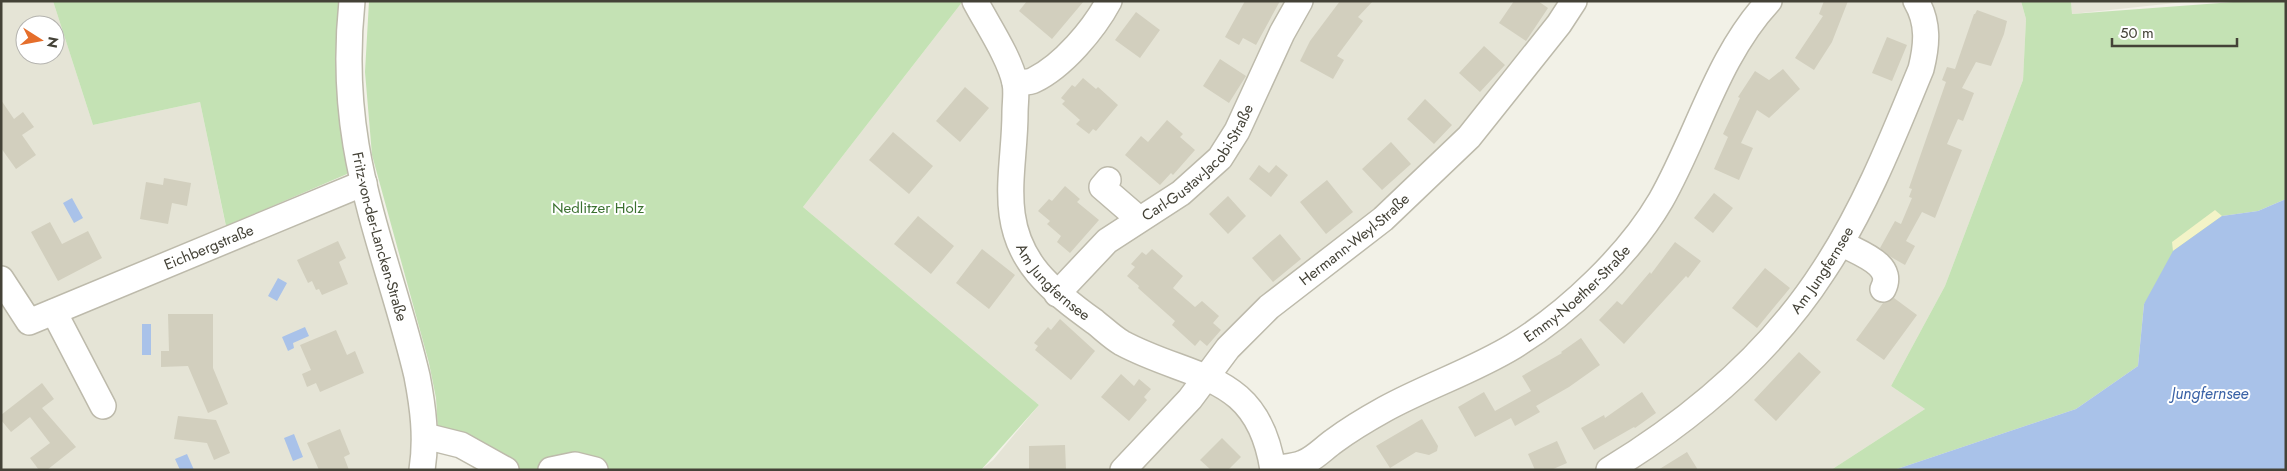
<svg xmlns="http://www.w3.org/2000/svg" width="2287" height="471" viewBox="0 0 2287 471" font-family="Jost,sans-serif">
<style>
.residential{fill:#e5e4d6;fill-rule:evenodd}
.green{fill:#c4e2b4}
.sand{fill:#f3f3c7}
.water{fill:#a9c2e9}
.building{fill:#d2cfbe}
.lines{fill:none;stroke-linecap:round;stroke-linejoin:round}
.minor-casing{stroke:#bdbaab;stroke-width:28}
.minor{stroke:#fff;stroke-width:25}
.labels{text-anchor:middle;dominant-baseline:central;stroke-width:4;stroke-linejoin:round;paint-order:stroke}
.street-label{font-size:15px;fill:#444237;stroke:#fff}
.park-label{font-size:15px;fill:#3b7130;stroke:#fff}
.water-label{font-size:16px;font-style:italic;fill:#3a62a6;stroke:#fff}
</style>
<rect width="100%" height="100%" fill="#f2f1e7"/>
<!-- residential -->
<path class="residential" d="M1 1H53L93 125 200 102 231 251 350 200 358 204 407 387 412 429 409 470H1ZM25 25H55V55H25Z
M963 1H1565L1465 131 1225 345 1223 394 1243 411 1267 470H981L993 460 1039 405 803 207Z
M1777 1H2021L2026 19 2023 80 1945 286 1891 386 1925 409 1831 470H1302L1594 293 1719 90Z
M2071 1H2194L2072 14Z"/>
<!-- green -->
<path class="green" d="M53 1H343L352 167 347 174 226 226 200 102 93 125Z
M369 1H963L803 207 1039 405 981 470H495L438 431 436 398 429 363 372 155 365 72Z
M2021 1H2071L2072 14 2247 1H2286V199L2258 211 2222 216 2144 304 2138 366 2076 409 1894 470H1831L1925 409 1891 386 1945 286 2023 80 2026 19Z"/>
<!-- sand -->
<path class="sand" d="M2215 210 2222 216 2173 251 2172 242Z"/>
<!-- water -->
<path class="water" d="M72 198 83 218 74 223 63 203Z
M2286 199V470H1894L2076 409 2138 366 2144 304 2173 251 2222 216 2258 211Z
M278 278 287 283 277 301 268 296Z
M142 324H151V355H142Z
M305 327 309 336 293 343 294 348 288 351 282 337Z
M294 434 303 457 293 461 284 438Z
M187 454 194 470H180L175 459Z"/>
<!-- building -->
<path class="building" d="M1027 1H1084L1052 39 1019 11Z
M1245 1H1280L1256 45 1243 38 1239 45 1225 37Z
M1340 1H1373L1358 17 1363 21 1337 56 1344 60 1333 79 1300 61 1310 41Z
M1514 1H1538L1548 8 1526 41 1499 23Z
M1824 1H1848L1832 42 1814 70 1795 58 1823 16 1819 14Z
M1977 10 2007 21 2004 34 1991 66 1976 62 1962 88 1974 93 1963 121 1958 119 1947 144 1962 150 1935 218 1922 212 1906 241 1915 246 1905 265 1891 257 1880 248 1895 221 1901 224 1912 198 1909 197 1912 189 1909 188 1946 82 1942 80 1947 67 1955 69 1974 14H1975Z
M1136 12 1160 30 1140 58 1115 40Z
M1887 37 1907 45 1892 81 1872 73Z
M1484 46 1505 65 1480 92 1459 73Z
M1220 59 1246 76 1229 103 1203 86Z
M1783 69 1800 89 1769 118 1757 110 1741 143 1753 148 1739 180 1714 169 1728 137 1723 134 1740 98 1738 97 1755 71 1769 80Z
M1083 78 1096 89 1098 87 1118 105 1096 131 1093 129 1089 134 1076 124 1080 120 1062 104 1065 101 1061 98 1072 85 1075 87Z
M965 87 989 108 960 142 936 121Z
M1425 99 1452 125 1434 144 1407 119Z
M1 100 14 119 23 112 34 127 22 135 36 155 16 169 1 148Z
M1167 120 1183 134 1180 137 1195 150 1173 175 1171 173 1160 185 1125 155 1141 136 1148 142Z
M893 132 933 166 909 194 869 160Z
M1391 142 1411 164 1382 190 1362 169Z
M1259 165 1269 173 1276 165 1288 175 1271 197 1249 179Z
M164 178 191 183 187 206 172 203 168 224 140 219 146 182 163 185Z
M1327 180 1353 212 1326 234 1300 202Z
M1065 186 1080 199 1077 202 1099 220 1070 253 1057 242 1061 236 1047 224 1050 221 1038 211 1049 199 1052 201Z
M1714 193 1733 208 1713 233 1694 218Z
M1228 196 1246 216 1228 234 1209 214Z
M918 216 954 246 931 274 894 244Z
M50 222 62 244 88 231 102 258 58 281 31 232Z
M1280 234 1301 259 1273 282 1252 258Z
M338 241 346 258 339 262 348 284 322 295 319 289 316 290 312 281 308 283 297 260Z
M1675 242 1701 261 1688 278 1686 276 1624 344 1599 320 1617 301 1622 305 1650 272 1651 274Z
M982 249 1015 275 989 309 956 283Z
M1152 249 1183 276 1173 288 1195 307 1202 301 1219 316 1213 323 1221 330 1207 346 1200 340 1195 346 1172 325 1175 321 1138 288 1139 286 1127 276 1135 267 1131 264 1142 252 1146 255Z
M1765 268 1790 288 1757 328 1732 308Z
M1894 298 1917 315 1884 360 1856 340 1883 303Z
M168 314H213V368L228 404 208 413 188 366 161 367V351H169Z
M1060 319 1095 351 1071 380 1035 350 1038 346 1034 343 1048 327 1051 330Z
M336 330 347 355 355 351 364 373 320 392 316 383 307 387 302 374 311 370 300 345Z
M1581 338 1600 365 1569 387 1536 406 1540 412 1515 426 1511 418 1475 437 1458 407 1484 392 1495 411 1531 391 1522 376 1562 353 1561 352Z
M1799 352 1821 372 1776 421 1754 400Z
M1121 374 1134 386 1139 379 1151 389 1144 397 1147 400 1129 421 1101 397Z
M42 383 54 399 42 408 76 447 47 470H39L30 458 50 443 30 417 11 432 1 420V415Z
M1642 392 1656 413 1635 428 1634 427 1594 450 1581 428 1604 415 1605 418Z
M178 416 216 420 230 453 214 460 207 443 174 439Z
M1422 419 1438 446 1437 451 1429 455 1416 452 1390 468 1376 446Z
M340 429 350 454 344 457 349 470H319L307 443Z
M1222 438 1241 457 1228 470H1211L1200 460Z
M1557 441 1567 463 1551 470H1535L1528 454Z
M1065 445 1066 470H1029V446Z
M1687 452 1698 470H1658Z"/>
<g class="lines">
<!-- minor casing -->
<g class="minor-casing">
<g id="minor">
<path id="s1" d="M352 1C347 49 348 97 356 145 369 223 399 299 417 376 423 407 427 438 422 470"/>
<path id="s2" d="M975 1C987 24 1010 58 1015 83 1017 92 1015 103 1015 113 1015 170 996 223 1038 273 1054 292 1074 307 1095 322 1104 329 1112 337 1122 343 1193 381 1258 371 1273 470"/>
<path d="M1015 82C1021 82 1029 83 1034 80 1063 66 1094 29 1109 1"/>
<path d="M1108 180 1102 187 1139 219"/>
<path d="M1841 243C1858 253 1896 264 1883 289"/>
<path id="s3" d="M1 279 29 322 364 183"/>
<path id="s4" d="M1057 294 1107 241 1181 193 1220 158 1237 131 1282 33 1300 1"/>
<path d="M54 312 103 406"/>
<path d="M425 436 461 445 506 470"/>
<path id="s5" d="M1273 469C1283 467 1294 467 1303 463 1314 459 1324 448 1334 441 1350 429 1367 419 1385 409 1427 386 1473 371 1514 346 1568 313 1629 255 1661 200 1698 135 1717 57 1769 1"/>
<path d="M551 470 575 465 595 470"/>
<path id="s6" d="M1123 470 1190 399 1228 348 1269 307 1383 219 1469 137 1559 24 1574 1"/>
<path id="s7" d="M1609 470C1694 418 1770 354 1824 270 1865 208 1893 137 1921 69 1927 45 1929 23 1916 1"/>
</g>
</g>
<!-- minor -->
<use href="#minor" class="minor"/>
</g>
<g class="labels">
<!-- street labels -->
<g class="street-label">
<text stroke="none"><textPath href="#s4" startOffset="195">Carl-Gustav-Jacobi-Straße</textPath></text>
<text stroke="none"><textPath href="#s1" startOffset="239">Fritz-von-der-Lancken-Straße</textPath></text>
<text stroke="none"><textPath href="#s6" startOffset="328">Hermann-Weyl-Straße</textPath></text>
<text stroke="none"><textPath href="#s3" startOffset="246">Eichbergstraße</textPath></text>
<text stroke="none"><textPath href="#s7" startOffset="295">Am Jungfernsee</textPath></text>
<text stroke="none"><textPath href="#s2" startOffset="305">Am Jungfernsee</textPath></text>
<text stroke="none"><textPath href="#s5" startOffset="355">Emmy-Noether-Straße</textPath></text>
</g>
<!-- park labels -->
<g class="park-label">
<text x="598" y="208">Nedlitzer Holz</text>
</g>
<!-- water labels -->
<g class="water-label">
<text x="2210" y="393">Jungfernsee</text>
</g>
</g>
<!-- border -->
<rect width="2287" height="471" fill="none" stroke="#444237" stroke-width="5"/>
<!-- north arrow -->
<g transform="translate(40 40) rotate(101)"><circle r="24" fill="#ffffff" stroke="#b4b3af"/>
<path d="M0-4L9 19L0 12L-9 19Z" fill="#e56e2b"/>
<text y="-8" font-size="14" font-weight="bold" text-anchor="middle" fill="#444237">N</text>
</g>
<!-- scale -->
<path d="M2112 38v8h125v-8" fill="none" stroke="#444237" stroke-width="2.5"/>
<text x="2120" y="38" font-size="15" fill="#444237" stroke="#ffffff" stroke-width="4" paint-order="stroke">50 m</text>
</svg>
